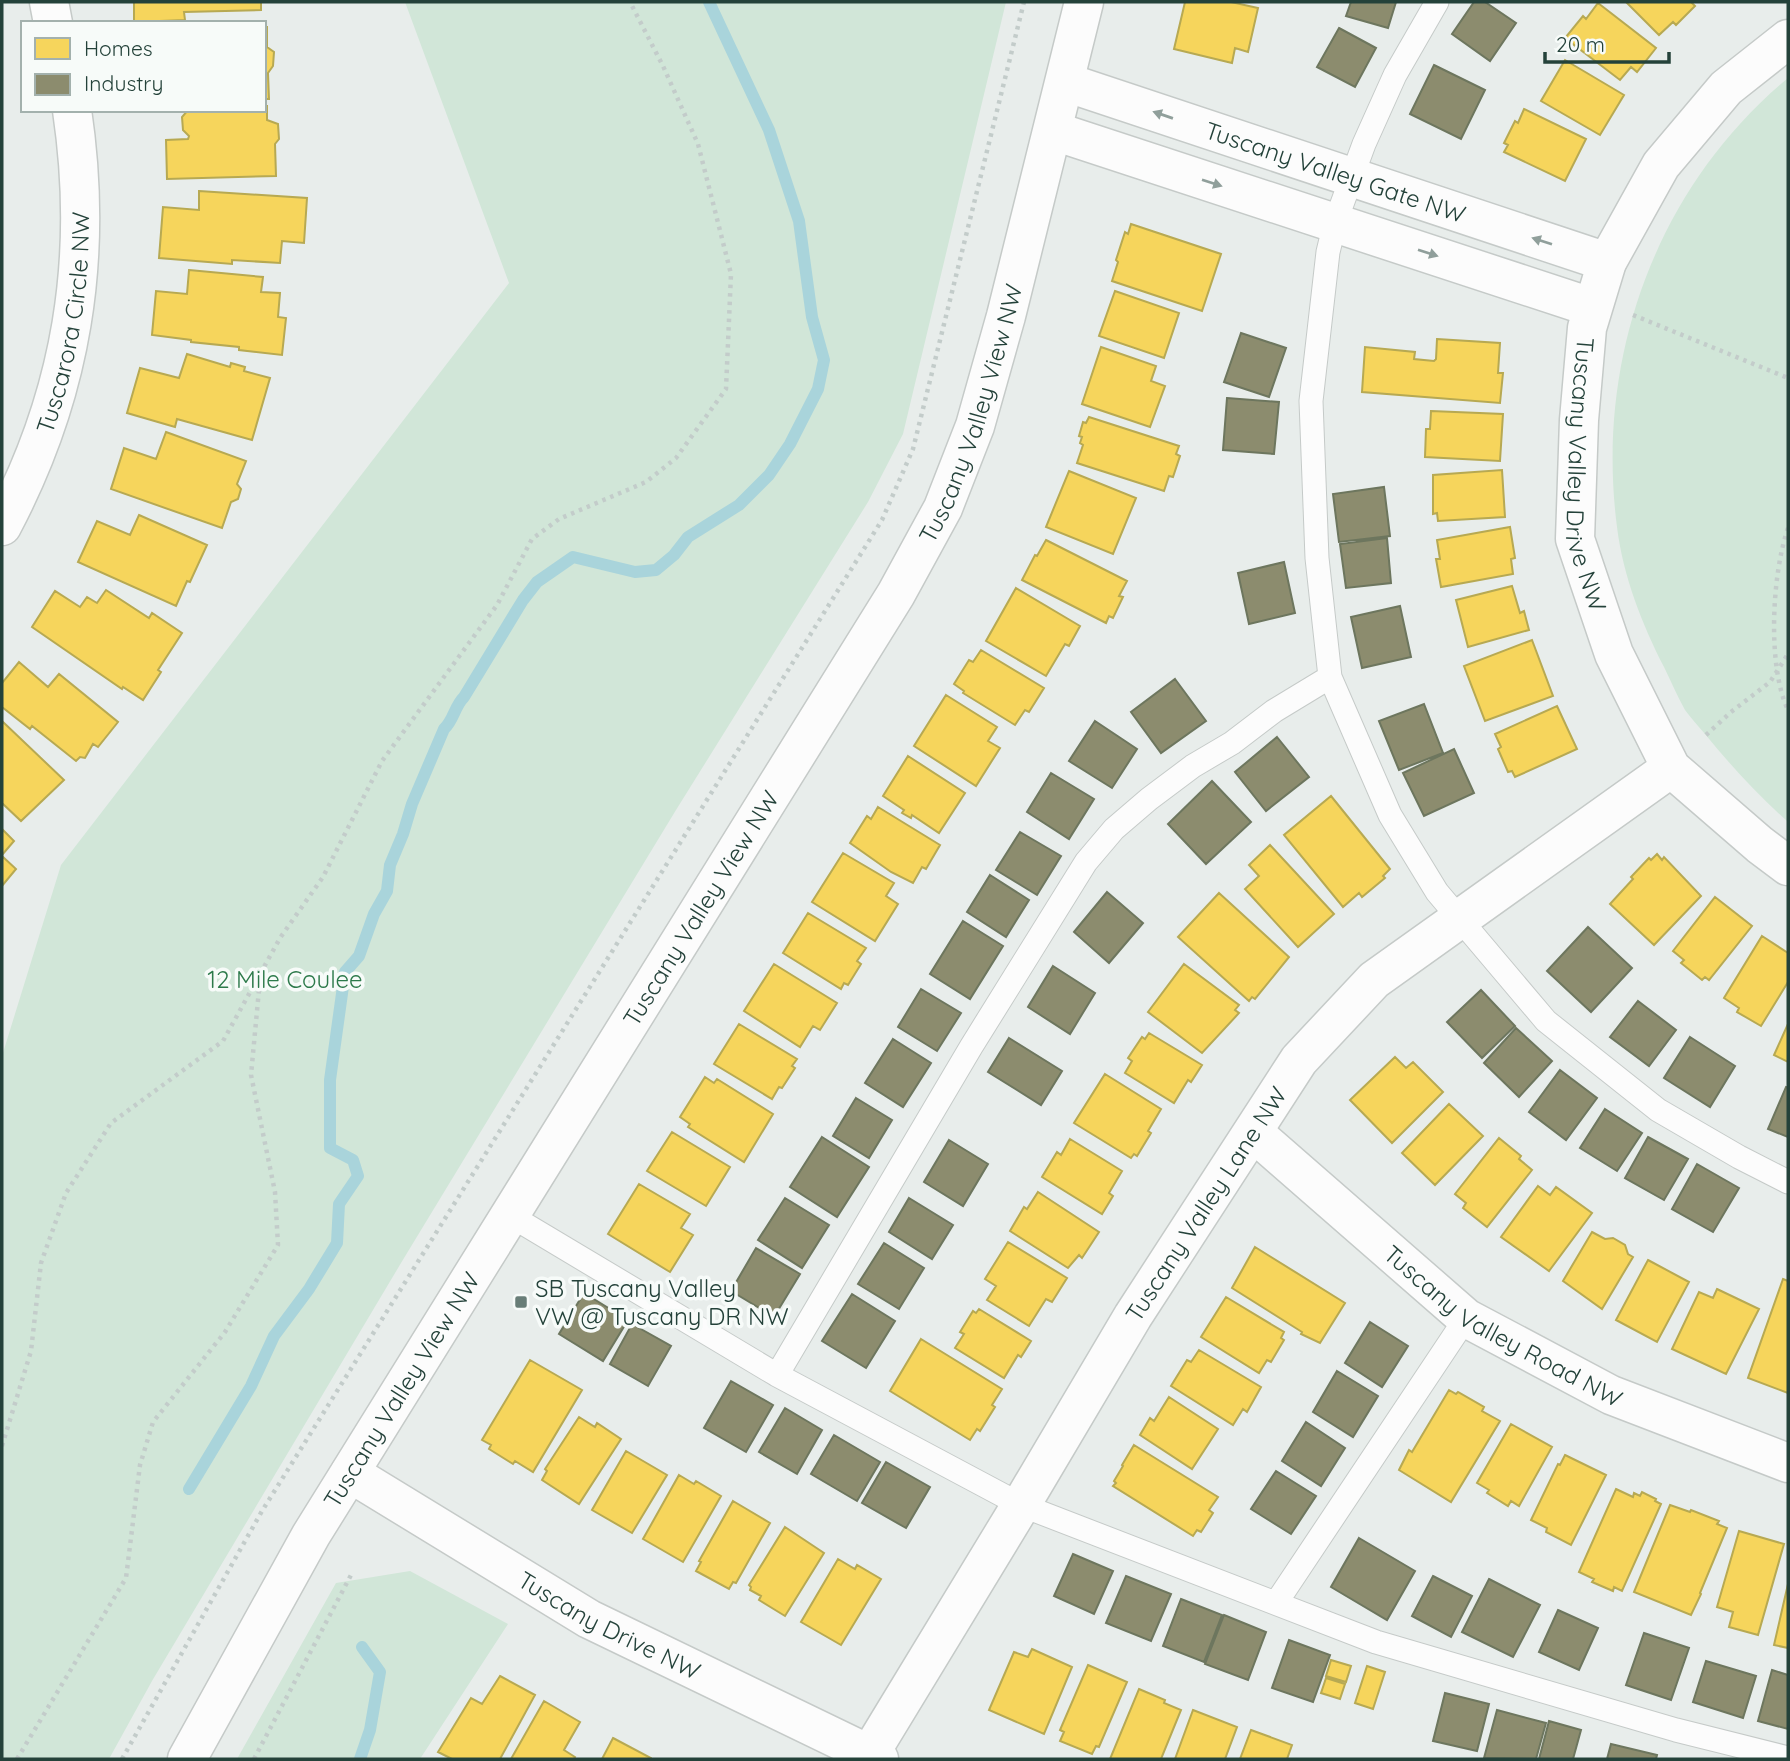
<svg xmlns="http://www.w3.org/2000/svg" width="1790" height="1761" viewBox="0 0 1790 1761" font-family="Quicksand,sans-serif">
<style>
.green{fill:#d1e6d8}
.homes{fill:#f6d55c;stroke:#b7a952;stroke-width:2}
.industry{fill:#8c8c6e;stroke:#6d765e;stroke-width:2}
.lines{fill:none;stroke-linecap:round;stroke-linejoin:round}
.stream{stroke:#a9d4db;stroke-width:12}
.lane-casing{stroke:#c5cac8;stroke-width:25}
.street-casing{stroke:#c5cac8;stroke-width:41}
.path{stroke:#c3ccca;stroke-width:4.5;stroke-dasharray:3.5 5;stroke-linecap:butt}
.lane{stroke:#fcfcfc;stroke-width:23}
.street{stroke:#fcfcfc;stroke-width:38}
.oneway{fill:#909f9b}
.poi-dot{fill:#697e78;stroke:#f7fbf9;stroke-width:2.5}
.labels{text-anchor:middle;dominant-baseline:central;stroke-width:7;stroke-linejoin:round;paint-order:stroke}
.street-label{font-size:24px;fill:#24423a;stroke:#f7fbf9}
.park-label{font-size:24px;fill:#2d7a4b;stroke:#f7fbf9}
.poi-label{font-size:24px;fill:#24423a;stroke:#f7fbf9;text-anchor:start}
</style>
<rect width="100%" height="100%" fill="#e8edeb"/>
<!-- green -->
<path class="green" d="M405 2H1006L903 434 868 502 676 810 401 1263 152 1681 109 1759H2V1056L61 865 509 283Z
M1788 78V822C1758 795 1731 766 1705 734 1698 726 1691 718 1685 710 1677 696 1671 681 1664 667 1642 624 1623 576 1617 527 1595 358 1656 188 1788 78Z
M410 1571 508 1624 420 1759H237L336 1583Z"/>
<!-- homes -->
<path class="homes" d="M134 2H261V10L184 12 185 20 134 22Z
M1185 2H1231L1258 8 1248 52 1235 48 1232 63 1174 49Z
M1626 2H1691L1695 6 1676 25 1673 22 1659 35Z
M1598 3 1656 48 1637 72 1631 67 1620 80 1565 38 1583 16 1586 19Z
M264 27H267V47L274 52 273 66 268 73 269 99H264Z
M1565 60 1624 95 1600 135 1541 101Z
M264 106H267V120L278 124 279 139 275 144 276 176 167 179 166 140 188 139 189 136 183 130 182 117 188 110H264Z
M1524 109 1586 139 1565 181 1504 152 1508 145 1504 143 1515 121 1518 123Z
M199 191 307 198 304 243 282 241 280 263 232 260V264L159 258 163 207 199 210Z
M1131 224 1221 254 1202 311 1112 281 1118 262 1116 260 1125 232 1128 234Z
M189 270 263 277 261 292 280 293 278 317 286 318 282 355 239 350V347L191 342V340L152 335 156 291 187 294Z
M1115 291 1179 313 1164 358 1099 336Z
M1437 339 1500 343 1498 373H1503L1500 403 1362 392 1365 347 1415 352 1414 359 1434 361 1436 359Z
M1101 347 1156 366 1151 381 1165 386 1150 427 1082 404Z
M187 354 230 367 231 363 245 367 244 371 270 378 252 440 177 419 175 427 127 413 140 368 179 378Z
M1431 411 1503 414 1500 461 1425 457 1426 429H1430Z
M1089 417 1179 446 1176 454 1180 456 1173 477 1169 476 1164 491 1077 463 1083 445 1080 443 1082 437 1079 436 1083 422 1086 423Z
M166 432 246 461 237 484 241 489 238 499 231 502 222 528 111 489 124 448 156 459Z
M1502 470 1505 517 1438 521 1437 513 1433 514V475Z
M1069 471 1136 498 1113 554 1046 527Z
M139 515 207 545 190 582 187 581 176 606 78 562 97 521 130 535Z
M1510 527 1515 558 1511 559 1513 574 1441 587 1436 559H1440L1437 540Z
M1046 540 1127 581 1119 596 1123 597 1113 618 1109 616 1106 623 1022 580 1035 555 1037 556Z
M1512 586 1520 613 1524 611 1529 630 1468 647 1456 600Z
M1016 588 1080 626 1069 646 1065 644 1046 676 986 641Z
M106 590 149 618 152 613 182 633 158 670 161 672 143 700 123 687 122 689 32 627 55 591 80 607 87 597 97 603Z
M1532 640 1553 696 1485 721 1464 666Z
M981 650 1044 688 1029 712 1025 710 1015 725 963 693 964 691 954 684 969 660 973 662Z
M19 662 48 687 59 674 118 722 98 747 93 744 85 758 80 757 76 761 32 726 30 729 2 707V683Z
M946 695 997 727 988 741 1000 748 976 786 914 746Z
M1557 706 1577 749 1515 777 1512 771 1508 772 1498 749 1501 747 1495 734Z
M2 721 64 780 21 821 2 803Z
M908 756 965 793 939 833 912 815 911 818 902 813 904 810 883 796Z
M1331 796 1390 869 1383 876 1385 878 1362 897 1359 893 1343 907 1284 835Z
M878 807 940 845 926 869 922 867 913 883 891 872 850 843 867 816 871 819Z
M2 829 14 841 2 855Z
M1270 845 1334 914 1298 947 1245 889 1259 876 1249 865Z
M843 853 894 883 886 896 898 904 875 941 812 902Z
M1657 854 1662 860 1664 857 1701 896 1654 945 1610 904 1633 879 1631 877 1649 858 1651 860Z
M2 856 16 869 2 886Z
M1219 893 1289 957 1255 999 1252 997 1249 1001 1178 937Z
M1715 897 1752 926 1709 980 1705 977 1702 980 1681 963 1684 960 1673 951Z
M808 913 866 948 857 961 861 964 848 985 844 983 841 989 783 953Z
M1762 936 1788 953V982L1761 1026 1737 1012 1739 1008 1724 998Z
M774 964 837 1003 820 1030 813 1026 800 1047 744 1011Z
M1184 964 1239 1005 1235 1010 1239 1013 1202 1053 1148 1012Z
M739 1024 797 1059 792 1066 795 1068 782 1088 779 1087 772 1099 714 1064Z
M1788 1024V1062L1774 1055Z
M1149 1033 1202 1065 1191 1082 1188 1080 1174 1103 1125 1073 1132 1061 1128 1058 1142 1037 1145 1039Z
M1395 1057 1406 1068 1413 1062 1443 1092 1392 1143 1350 1100Z
M1105 1074 1161 1109 1148 1131 1151 1133 1137 1156 1134 1154 1131 1158 1074 1123Z
M705 1077 714 1083 717 1079 773 1114 744 1162 688 1127 690 1124 680 1117Z
M1449 1104 1483 1136 1435 1185 1402 1153Z
M672 1132 730 1167 706 1206 647 1171Z
M1499 1138 1521 1156 1519 1159 1532 1170 1487 1227 1463 1208 1466 1203 1455 1194Z
M1070 1139 1122 1171 1109 1193 1113 1196 1102 1214 1042 1177 1057 1152 1061 1155Z
M639 1184 690 1214 681 1228 693 1235 670 1272 608 1234Z
M1538 1186 1550 1195 1556 1187 1592 1213 1549 1271 1501 1237Z
M1038 1192 1099 1232 1082 1258 1079 1255 1068 1268 1010 1231 1024 1207 1027 1209Z
M1592 1232 1605 1239 1613 1238 1625 1245 1628 1254 1633 1257 1602 1309 1563 1281Z
M1008 1242 1067 1278 1052 1302 1046 1299 1029 1326 987 1300 996 1286 985 1279Z
M1255 1247 1345 1303 1320 1343 1301 1334 1302 1332 1232 1288Z
M1648 1260 1689 1282 1657 1342 1616 1320Z
M1783 1279 1788 1281V1393L1748 1378Z
M1717 1289 1759 1309 1726 1374 1672 1349 1699 1292 1713 1298Z
M1226 1297 1284 1332 1281 1338 1284 1340 1271 1362 1267 1360 1259 1373 1201 1337Z
M979 1309 1031 1341 1021 1357 1018 1355 1004 1378 955 1348 964 1334 960 1332 973 1311 976 1313Z
M921 1339 1002 1389 992 1405 995 1407 980 1431 977 1429 970 1440 890 1391Z
M1199 1350 1261 1387 1247 1412 1243 1409 1233 1425 1171 1386 1187 1360 1191 1362Z
M530 1360 582 1390 533 1472 515 1461 513 1464 489 1449 491 1445 482 1440Z
M1449 1390 1456 1394 1458 1392 1484 1407 1482 1411 1500 1421 1451 1502 1399 1470 1409 1450 1412 1452Z
M1169 1397 1218 1429 1192 1469 1140 1435 1150 1418 1154 1421Z
M579 1417 595 1427 597 1423 621 1439 579 1504 542 1480 547 1471 545 1469Z
M1511 1424 1552 1447 1519 1506 1511 1501 1508 1506 1487 1493 1489 1490 1477 1483Z
M1134 1445 1218 1497 1209 1510 1213 1513 1201 1532 1197 1530 1193 1536 1113 1486 1116 1483 1114 1481 1123 1466 1122 1465Z
M626 1451 667 1475 632 1533 592 1510Z
M1565 1455 1606 1475 1571 1545 1546 1532 1547 1528 1531 1520 1558 1464 1560 1465Z
M679 1475 694 1484 696 1481 721 1496 683 1562 643 1539Z
M1616 1489 1633 1497 1634 1493 1640 1496 1642 1492 1656 1499 1655 1501 1661 1504 1622 1591 1614 1587 1613 1591 1592 1582 1594 1579 1579 1572Z
M733 1501 770 1523 736 1583 733 1582 729 1589 696 1571 701 1562 699 1561Z
M1670 1505 1690 1512 1691 1510 1719 1521 1717 1524 1727 1528 1700 1593 1701 1594 1691 1615 1634 1592Z
M785 1527 824 1553 785 1616 759 1600 761 1596 750 1590 751 1587 749 1585Z
M1739 1531 1784 1544 1758 1635 1729 1627 1733 1612 1717 1607Z
M838 1559 855 1569 857 1565 881 1579 841 1645 801 1622Z
M1788 1584V1648L1774 1645Z
M1032 1649 1072 1667 1044 1734 989 1710 1014 1652 1028 1657Z
M1331 1660 1351 1666 1346 1682 1326 1676Z
M1088 1665 1127 1682 1099 1747 1096 1746 1092 1754 1060 1741 1064 1732 1060 1730Z
M1367 1666 1385 1672 1373 1709 1355 1703Z
M500 1676 535 1695 500 1759H452L438 1752 471 1698 482 1704Z
M1326 1678 1345 1684 1340 1699 1321 1693Z
M1139 1689 1165 1700 1164 1703 1181 1710 1161 1759H1110Z
M544 1701 580 1722 564 1750 575 1757 574 1759H511Z
M1193 1710 1237 1727 1225 1759H1175Z
M1251 1730 1292 1745 1287 1759H1240Z
M613 1738 651 1758V1759H602Z"/>
<!-- industry -->
<path class="industry" d="M1351 2H1396L1388 28 1346 16Z
M1474 2H1485L1516 23 1490 61 1452 34Z
M1339 28 1376 48 1355 87 1317 67Z
M1434 65 1485 90 1461 139 1410 114Z
M1241 333 1286 348 1269 397 1224 382Z
M1227 398 1279 402 1274 454 1223 450Z
M1384 487 1390 536 1339 542 1333 494Z
M1387 538 1391 583 1346 588 1340 544Z
M1284 562 1295 613 1249 624 1238 573Z
M1400 606 1411 657 1362 668 1351 617Z
M1175 679 1206 721 1161 753 1131 712Z
M1424 704 1443 753 1399 770 1379 721Z
M1095 721 1137 749 1112 788 1069 761Z
M1277 737 1309 777 1266 811 1235 772Z
M1454 749 1474 793 1424 816 1403 773Z
M1051 773 1094 799 1069 839 1027 812Z
M1212 781 1251 822 1206 864 1168 824Z
M1020 832 1061 856 1037 895 996 870Z
M990 875 1029 900 1006 937 967 912Z
M1107 892 1143 923 1109 963 1074 932Z
M963 921 1003 946 970 999 930 974Z
M1588 927 1632 968 1591 1012 1547 971Z
M1053 966 1095 993 1070 1034 1028 1007Z
M921 989 961 1013 937 1051 898 1027Z
M1481 990 1515 1026 1482 1058 1447 1022Z
M1638 1001 1676 1030 1649 1066 1610 1037Z
M1516 1028 1552 1061 1519 1097 1484 1063Z
M1690 1037 1735 1066 1710 1107 1664 1078Z
M1009 1038 1062 1071 1041 1105 988 1072Z
M893 1039 931 1063 903 1107 865 1083Z
M1560 1070 1597 1098 1566 1140 1529 1112Z
M1786 1087 1788 1088V1137L1768 1129Z
M856 1098 892 1120 869 1158 833 1136Z
M1605 1109 1642 1133 1617 1171 1580 1148Z
M822 1137 869 1167 837 1217 790 1187Z
M1648 1137 1688 1159 1664 1200 1625 1178Z
M949 1140 988 1164 963 1206 924 1182Z
M1697 1164 1739 1188 1713 1232 1672 1209Z
M785 1198 829 1225 802 1268 758 1240Z
M909 1198 953 1225 932 1259 889 1232Z
M884 1243 924 1268 899 1309 858 1284Z
M756 1248 800 1274 774 1317 731 1291Z
M584 1293 628 1320 603 1361 559 1334Z
M852 1294 895 1321 866 1368 822 1341Z
M1370 1322 1408 1346 1382 1387 1345 1363Z
M632 1324 671 1346 648 1386 610 1364Z
M1337 1371 1378 1396 1353 1437 1313 1412Z
M731 1381 773 1405 746 1452 704 1428Z
M785 1408 822 1430 797 1474 759 1452Z
M1306 1422 1345 1448 1321 1486 1282 1461Z
M834 1435 880 1462 857 1501 811 1474Z
M886 1462 930 1487 906 1528 862 1503Z
M1276 1471 1316 1496 1291 1534 1251 1509Z
M1359 1538 1415 1571 1387 1620 1331 1587Z
M1073 1554 1113 1571 1094 1614 1054 1596Z
M1126 1576 1171 1594 1151 1641 1106 1623Z
M1433 1576 1472 1596 1451 1637 1412 1616Z
M1489 1579 1540 1605 1513 1657 1462 1632Z
M1181 1599 1222 1615 1204 1662 1163 1646Z
M1558 1610 1598 1628 1579 1670 1539 1652Z
M1224 1615 1266 1632 1248 1680 1205 1664Z
M1644 1633 1689 1648 1671 1700 1626 1685Z
M1289 1640 1330 1655 1313 1702 1272 1688Z
M1706 1661 1756 1676 1743 1718 1693 1702Z
M1772 1670 1788 1675V1729L1758 1721Z
M1445 1693 1489 1704 1477 1751 1433 1741Z
M1497 1710 1546 1723 1536 1759 1484 1758Z
M1549 1721 1581 1730 1573 1759H1539Z
M1611 1744 1657 1755 1656 1759H1607Z"/>
<g class="lines">
<!-- stream -->
<path class="stream" d="M189 1489 251 1386 274 1336 309 1289 337 1243 339 1204 358 1176 353 1160 330 1148V1080L345 972 359 956 374 914 387 891 390 865 403 834 412 804 444 729C454 720 454 707 464 697L523 600 537 582 573 557 635 572 656 570 674 555 688 537 739 505 769 475 790 444 818 389 824 360 812 317 799 221 769 130 709 2
M360 1759 370 1730 380 1672 362 1647"/>
<!-- lane casing -->
<g class="lane-casing">
<path id="lane" d="M1437 2 1395 75 1364 144 1335 223 1328 252 1311 401 1317 558 1330 677 1390 815 1437 892 1546 1021 1658 1110 1739 1157 1788 1182
M511 1216 777 1375 1021 1505 1376 1642 1676 1730 1788 1758
M777 1375 971 1047 1086 862 1114 829 1149 799 1193 766 1232 743 1274 711 1330 677
M1276 1603 1466 1318"/>
</g>
<!-- street casing -->
<g class="street-casing">
<g id="street">
<path d="M49 2 53 23"/>
<path id="s1" d="M1788 39 1726 88 1661 165 1607 262 1587 328 1579 420 1575 539 1614 654 1671 768 1760 845 1788 866"/>
<path id="s2" d="M1065 82 1607 262"/>
<path d="M1054 131 1591 307"/>
<path id="s3" d="M2 526C72 394 94 258 72 110"/>
<path id="s4" d="M1254 1133 1466 1318 1611 1395 1788 1463"/>
<path id="s5" d="M350 1473 589 1619 879 1759"/>
<path id="s6" d="M869 1755 1021 1505 1133 1316 1299 1060 1374 980 1671 768"/>
<path id="s7" d="M187 1759 311 1535 896 594 943 508 975 426 1006 316 1084 2"/>
</g>
</g>
<!-- path -->
<path class="path" d="M1633 315 1788 378
M1788 528C1772 574 1767 666 1788 710
M1706 735 1731 712 1770 682 1788 654
M2 1446 31 1351 41 1263 66 1193 111 1123 223 1041 280 938 323 877 382 761 497 605 532 539 559 519 646 482 676 458 726 389 731 274 698 144 663 66 630 2
M17 1759 126 1578 140 1465 153 1422 225 1332 278 1245 275 1192 251 1075 260 979
M122 1759 262 1511 882 520 913 449 1024 2
M254 1759 351 1575"/>
<!-- lane -->
<use href="#lane" class="lane"/>
<!-- street -->
<use href="#street" class="street"/>
</g>
<!-- one-way arrows -->
<defs><path id="oneway-solid" d="M-6-.8H1V-3.2L6.5 0L1 3.2V.8H-6Z" transform="scale(1.75)"/></defs>
<g class="oneway">
<use href="#oneway-solid" transform="translate(1163 115) rotate(-161)"/>
<use href="#oneway-solid" transform="translate(1212 183) rotate(18)"/>
<use href="#oneway-solid" transform="translate(1542 241) rotate(-162)"/>
<use href="#oneway-solid" transform="translate(1428 253) rotate(18)"/>
</g>
<!-- markers -->
<rect class="poi-dot" x="514" y="1295" width="14" height="14" rx="3.5"/>
<g class="labels">
<!-- street labels -->
<g class="street-label">
<text stroke="none"><textPath href="#s2" startOffset="285">Tuscany Valley Gate NW</textPath></text>
<text stroke="none"><textPath href="#s3" startOffset="215">Tuscarora Circle NW</textPath></text>
<text stroke="none"><textPath href="#s7" startOffset="1561">Tuscany Valley View NW</textPath></text>
<text stroke="none"><textPath href="#s1" startOffset="508">Tuscany Valley Drive NW</textPath></text>
<text stroke="none"><textPath href="#s7" startOffset="994">Tuscany Valley View NW</textPath></text>
<text stroke="none"><textPath href="#s6" startOffset="646">Tuscany Valley Lane NW</textPath></text>
<text stroke="none"><textPath href="#s4" startOffset="317">Tuscany Valley Road NW</textPath></text>
<text stroke="none"><textPath href="#s7" startOffset="427">Tuscany Valley View NW</textPath></text>
<text stroke="none"><textPath href="#s5" startOffset="301">Tuscany Drive NW</textPath></text>
</g>
<!-- park labels -->
<g class="park-label">
<text x="285" y="979">12 Mile Coulee</text>
</g>
<!-- poi labels -->
<g class="poi-label">
<text x="535" y="1288">SB Tuscany Valley<tspan x="535" dy="28">VW @ Tuscany DR NW</tspan></text>
</g>
</g>
<!-- border -->
<rect width="1790" height="1761" fill="none" stroke="#24423a" stroke-width="7"/>
<!-- legend -->
<rect x="21" y="21" width="245" height="91" fill="#f7fbf9" stroke="#a3b1ad" stroke-width="2"/>
<rect x="35" y="38" width="35" height="21" fill="#f6d55c" stroke="#a3b1ad" stroke-width="2"/>
<text x="84" y="56" font-size="21" fill="#24423a">Homes</text>
<rect x="35" y="74" width="35" height="21" fill="#8c8c6e" stroke="#a3b1ad" stroke-width="2"/>
<text x="84" y="91" font-size="21" fill="#24423a">Industry</text>
<!-- scale -->
<path d="M1545 52v10h124v-10" fill="none" stroke="#24423a" stroke-width="3.5"/>
<text x="1556" y="52" font-size="21" fill="#24423a" stroke="#f7fbf9" stroke-width="5" paint-order="stroke">20 m</text>
</svg>
